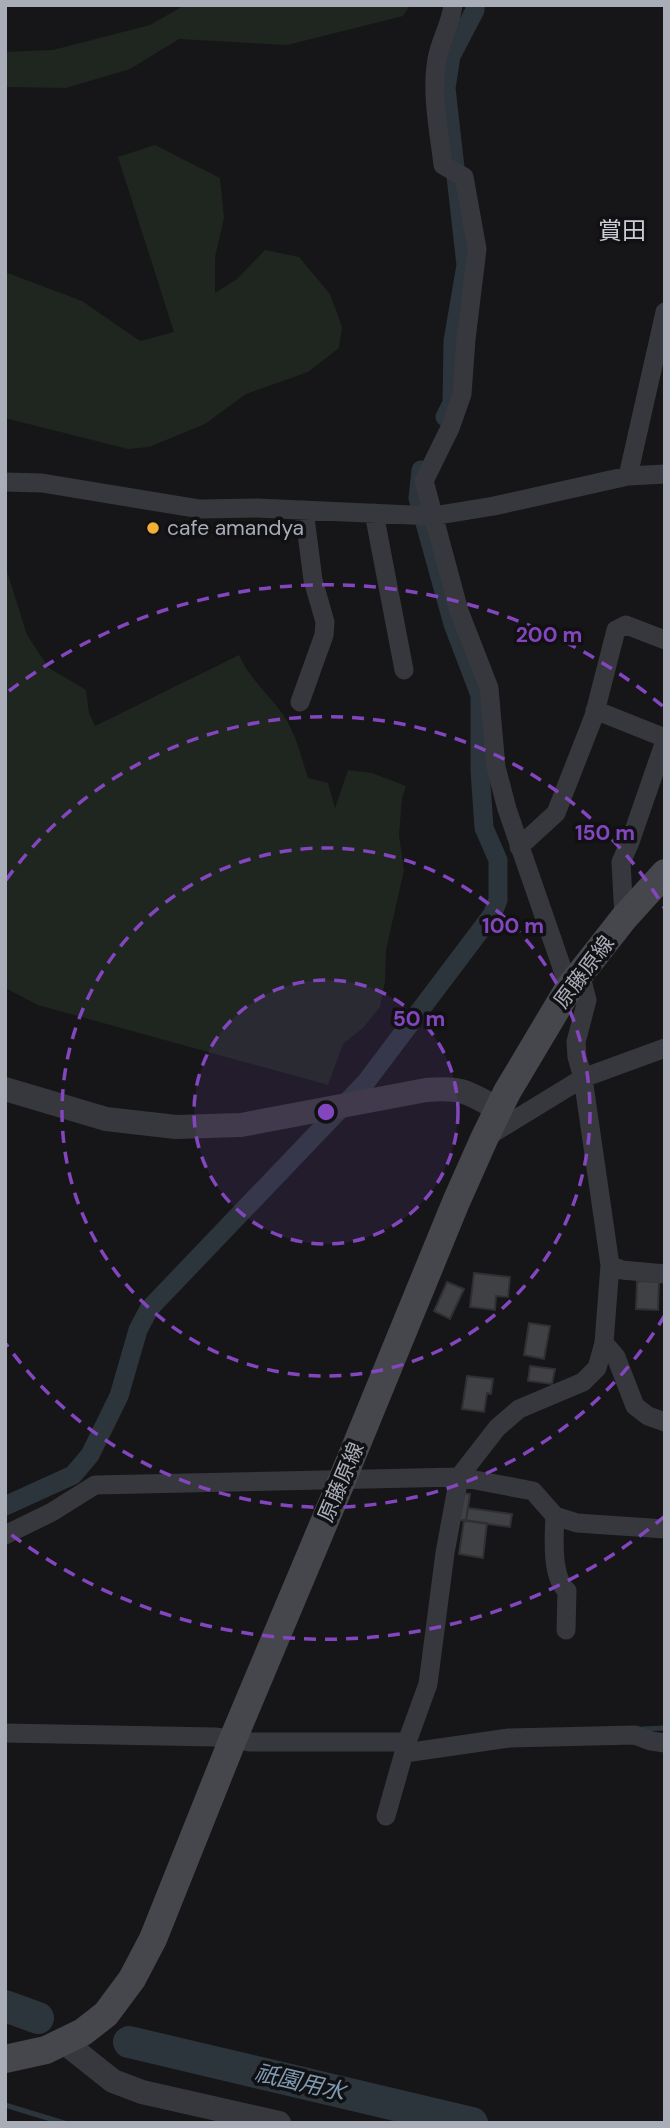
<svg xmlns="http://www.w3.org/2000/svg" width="670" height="2128" viewBox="0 0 670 2128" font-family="'DM Sans','Noto Sans JP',sans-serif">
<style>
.green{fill:#1e261f}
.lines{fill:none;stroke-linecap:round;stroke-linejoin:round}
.stream{stroke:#2c353c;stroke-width:5}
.canal{stroke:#2c353c;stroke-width:19}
.river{stroke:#2c353c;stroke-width:32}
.building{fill:#404145;stroke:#303034;stroke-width:2}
.minor{stroke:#37383d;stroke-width:19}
.tertiary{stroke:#37383d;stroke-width:24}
.secondary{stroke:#45474d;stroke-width:28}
.ring{fill:none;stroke:#8446be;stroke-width:3.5;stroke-dasharray:12 9}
.poi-dot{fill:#f2b134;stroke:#111113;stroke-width:2.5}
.labels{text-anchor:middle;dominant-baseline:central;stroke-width:7;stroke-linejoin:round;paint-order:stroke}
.poi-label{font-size:21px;fill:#a8adb8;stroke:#111113;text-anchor:start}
.street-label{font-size:21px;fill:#a8adb8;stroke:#111113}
.water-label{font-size:23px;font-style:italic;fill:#7f9bb3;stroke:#111113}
.quarter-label{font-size:24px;fill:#c9ccd4;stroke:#111113}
.centre{fill:#8446be;stroke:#111113;stroke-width:3.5}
.ring-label{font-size:21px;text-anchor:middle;font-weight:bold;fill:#8446be;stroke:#111113;stroke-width:7;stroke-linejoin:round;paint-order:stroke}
</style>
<rect width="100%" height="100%" fill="#161618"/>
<!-- green -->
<path class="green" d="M185 5H410L403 16 287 45 179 39 130 69 66 88 5 87V52L53 50 150 25Z
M155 145 220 178 224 218 215 257V293L237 279 265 250 299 257 330 294 342 327 339 348 308 372 246 394 205 424 149 447 128 449 5 418V272L82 301 140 341 174 332 118 157Z
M5 565 27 635 49 668 86 690 89 713 95 726 239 655C250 681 273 697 287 721 297 738 302 760 308 778L328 783 335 808 348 770 372 773 406 786 402 798 399 835 404 870 386 950 385 981 380 1007 364 1027 343 1044 328 1085 38 1005 5 988Z"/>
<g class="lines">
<!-- stream -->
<path class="stream" d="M642 1729 665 1728
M5 2105 64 2123"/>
<!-- canal -->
<path class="canal" d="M445 417 452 403 453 341 466 265 446 88 451 56 475 10V5
M5 1506 73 1475 90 1455 119 1396 138 1330 149 1309 366 1082 492 915 498 900V860L484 828 480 770V695L453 624 418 498 421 470"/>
<!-- river -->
<path class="river" d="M5 2006 38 2018
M129 2042 472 2123"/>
</g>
<!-- building -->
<path class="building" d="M474 1273 510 1277 508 1297 496 1296 495 1310 470 1307Z
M637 1281 659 1282 658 1310 636 1309Z
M447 1282 464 1289 450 1319 434 1311Z
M529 1323 550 1326 544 1359 524 1355Z
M530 1366 555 1369 552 1384 528 1381Z
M467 1376 493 1379 491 1394 487 1393 484 1412 462 1409Z
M462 1493 470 1494 466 1521 459 1520Z
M468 1508 512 1514 510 1527 466 1521Z
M464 1520 487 1523 483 1558 459 1554Z"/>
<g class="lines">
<!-- minor -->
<path class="minor" d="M453 5C451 24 440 41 437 59 431 93 439 131 443 165L464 177 477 249 466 339 462 394 450 428 424 481 459 611 489 688 496 767 507 809 569 988
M628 476 665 312
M5 482 42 483 200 509 257 508 433 516 494 506 628 476 665 474
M374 513 404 670
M300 702 324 635 325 622 313 580 304 510
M595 710 665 738
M519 847 556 813 594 716 616 630 626 625 665 640
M624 918 621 862 630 842 665 741
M485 1138 583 1078 665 1048
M610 1265 622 1270 665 1274
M604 1343 616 1357 635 1406 648 1416 665 1422
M555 1516C554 1536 551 1577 567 1591L566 1630
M5 1535 52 1512 95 1485 459 1477 533 1491 555 1516 577 1523 665 1529
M5 1733 215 1737 251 1742H407
M405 1753 509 1738 635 1735 651 1741 665 1743
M386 1816 407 1742 428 1684 445 1553 459 1477 497 1428 519 1409 583 1382 597 1368 604 1343 610 1265 583 1078 577 1057 576 1042 587 1000 580 973"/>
<!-- tertiary -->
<path class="tertiary" d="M5 1089 106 1119 176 1127 241 1125 426 1090C463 1087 467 1092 498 1109
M64 2042 113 2081 142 2092 279 2123"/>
<!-- secondary -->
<path class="secondary" d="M5 2059 46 2050 83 2032 106 2014 132 1979 153 1939 233 1739 342 1480 456 1202 484 1139 507 1092 569 988 624 918 665 873"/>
</g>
<!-- distance rings -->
<circle cx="326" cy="1112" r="132" fill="#8446be" fill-opacity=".12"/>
<g class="ring">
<circle cx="326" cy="1112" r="132"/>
<circle cx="326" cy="1112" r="264"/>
<path d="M665 1315A395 395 0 0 1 6 1344M6 880A395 395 0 0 1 665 909"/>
<path d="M665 1516A527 527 0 0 1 9 1533M9 691A527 527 0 0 1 665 708"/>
</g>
<!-- markers -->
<circle class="poi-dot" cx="153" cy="528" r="7"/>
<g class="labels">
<!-- poi labels -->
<g class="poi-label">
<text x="167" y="528">cafe amandya</text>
</g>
<!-- street labels -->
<g class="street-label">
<text transform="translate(584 972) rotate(-53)">原藤原線</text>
<text transform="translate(341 1482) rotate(-67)">原藤原線</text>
</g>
<!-- water labels -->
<g class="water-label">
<text transform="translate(300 2082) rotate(13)">祇園用水</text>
</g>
<!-- quarter labels -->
<g class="quarter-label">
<text x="622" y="230">賞田</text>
</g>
</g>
<circle cx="326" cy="1112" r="10" class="centre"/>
<g class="ring-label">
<text x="549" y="642">200 m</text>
<text x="605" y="840">150 m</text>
<text x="513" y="933">100 m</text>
<text x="419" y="1026">50 m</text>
</g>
<!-- border -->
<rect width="670" height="2128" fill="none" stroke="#a8adb8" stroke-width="14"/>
</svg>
